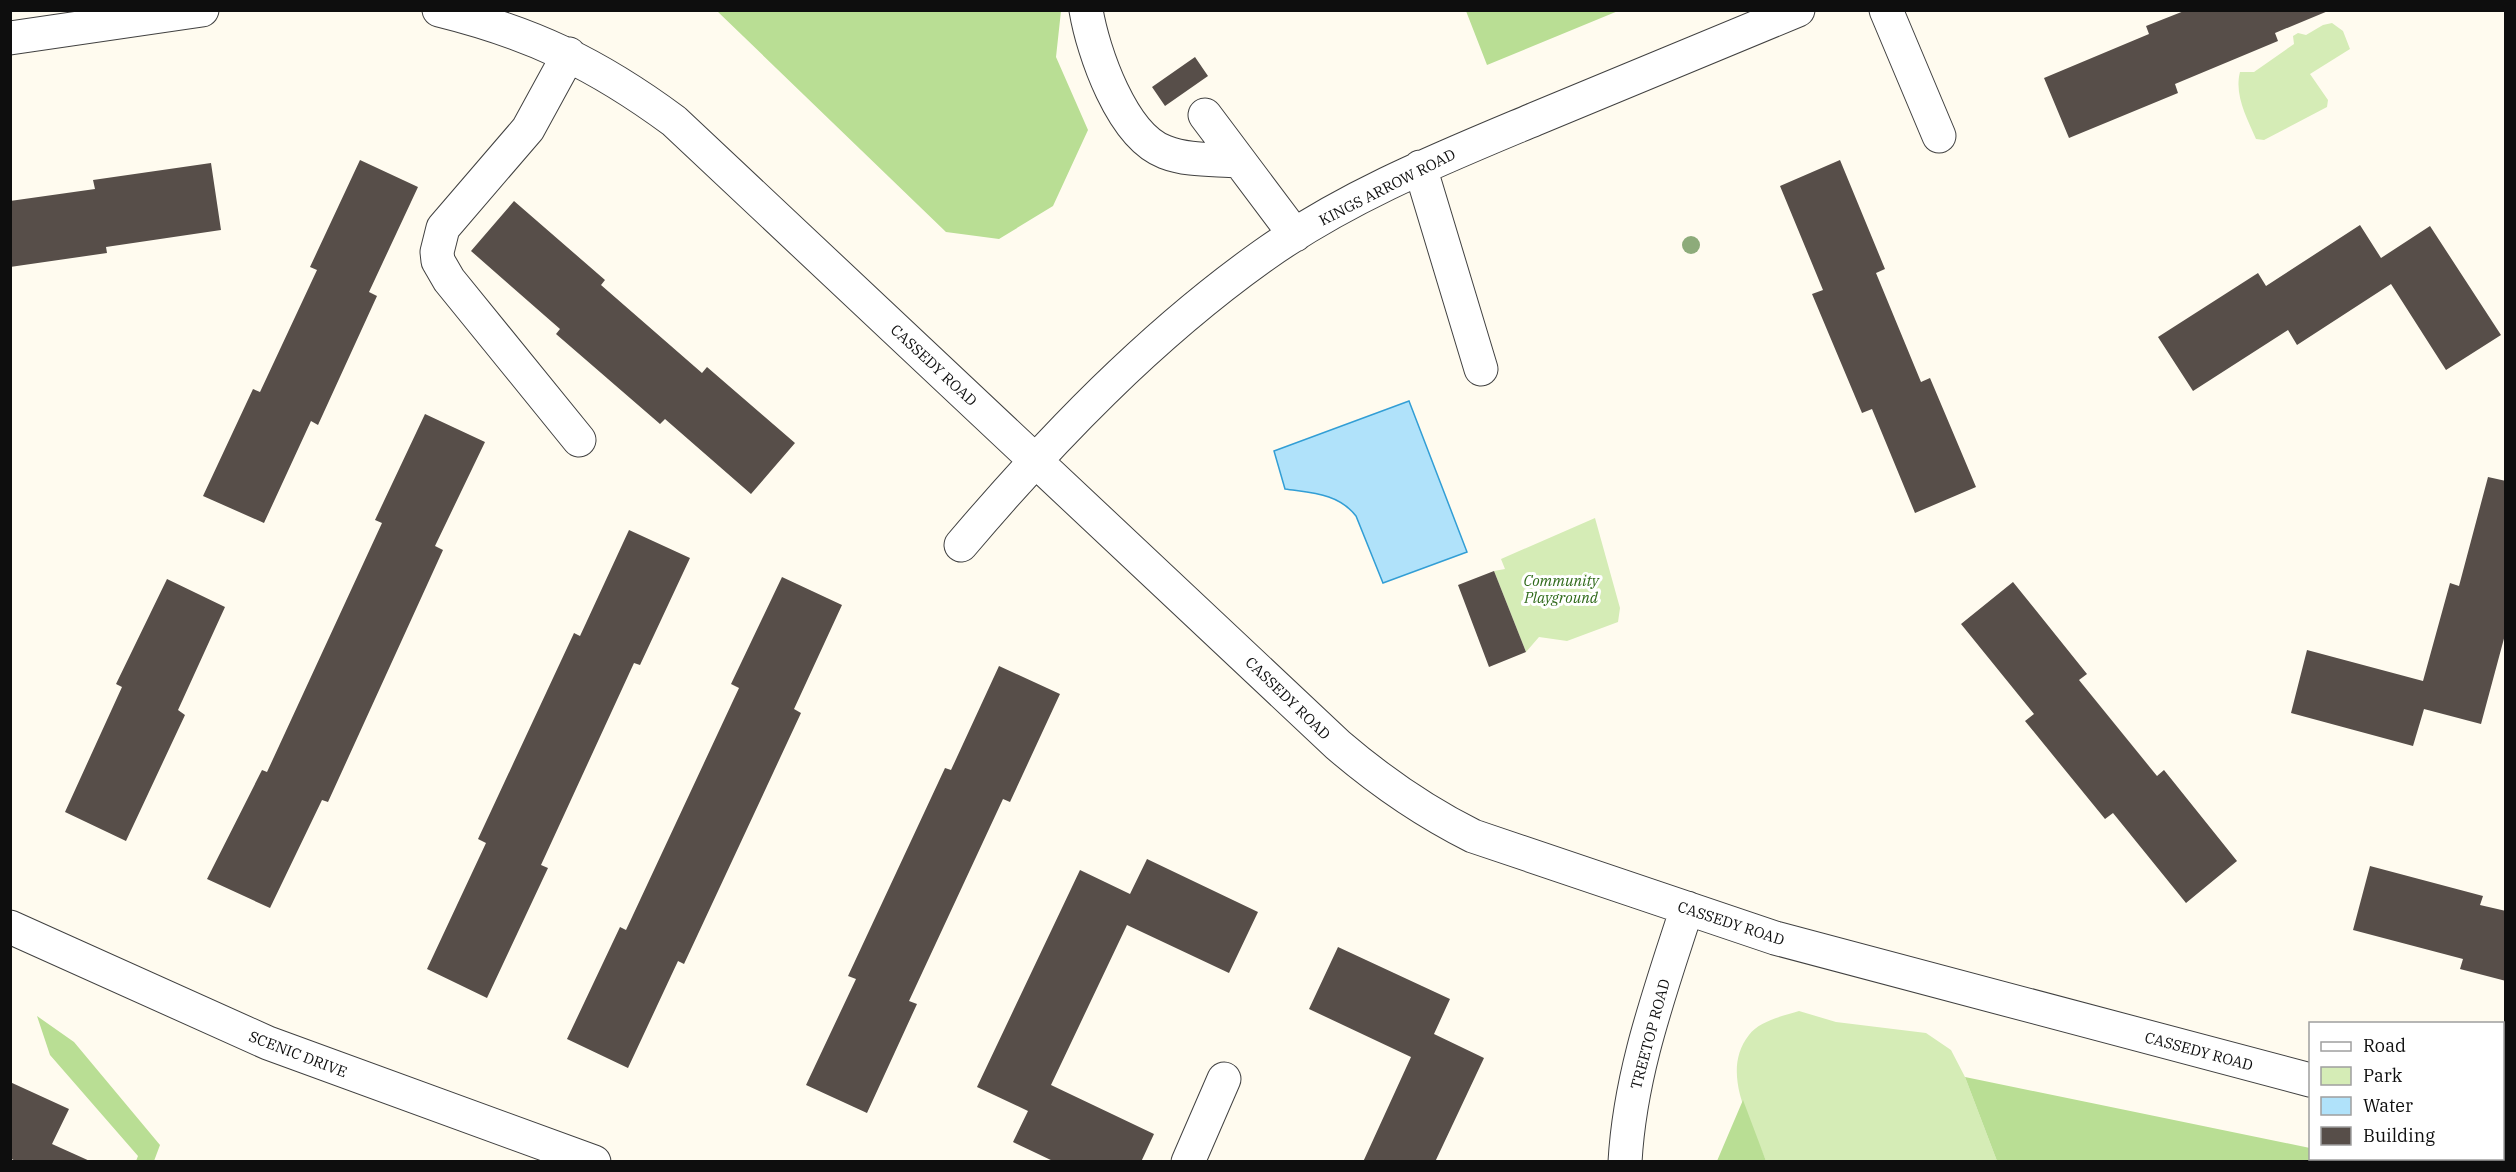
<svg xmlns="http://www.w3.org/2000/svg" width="2516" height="1172" viewBox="0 0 2516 1172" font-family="'IBM Plex Serif',serif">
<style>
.green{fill:#d5ecb6}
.forest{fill:#b9de94}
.water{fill:#b0e2fa;stroke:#329ed5;stroke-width:1.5}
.building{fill:#574e49}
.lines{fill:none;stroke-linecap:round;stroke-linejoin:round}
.minor-casing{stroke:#414141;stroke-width:35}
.minor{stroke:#fff;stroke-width:33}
.tree{fill:#8dab7a}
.labels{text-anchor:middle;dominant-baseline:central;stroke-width:6;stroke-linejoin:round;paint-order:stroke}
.street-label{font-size:15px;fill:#0e0e0e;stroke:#fff}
.park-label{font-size:15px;font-style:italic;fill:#2f6a1a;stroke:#fff}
</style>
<rect width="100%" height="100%" fill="#fffbef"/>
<!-- green -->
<path class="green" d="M2332 23 2343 31 2350 49 2310 74 2328 100 2327 107 2264 140 2256 139C2247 118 2234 95 2240 72H2254L2294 44 2293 36 2298 33 2306 35 2323 25Z
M1595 518 1620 608 1618 622 1567 641 1539 637 1526 652 1494 571 1505 569 1501 559Z
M1799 1011 1836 1022 1926 1033 1951 1050 1965 1077 1997 1161H1766C1752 1124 1719 1073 1749 1035 1759 1021 1783 1016 1799 1011Z"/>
<!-- forest -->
<path class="forest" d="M717 11H1061L1056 57 1088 130 1053 206 999 239 946 232Z
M1466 11H1618L1487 65Z
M37 1016 74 1042 160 1145 154 1161H136L138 1156 50 1055Z
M1965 1077 2310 1148V1158H2363L2378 1161H1997Z
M1743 1100 1766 1161H1717Z"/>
<!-- water -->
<path class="water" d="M1409 401 1467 552 1383 583 1356 516C1338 493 1311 493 1285 489L1274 451Z"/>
<!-- building -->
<path class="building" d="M2184 11H2328L2275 33 2278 41 2175 84 2178 93 2069 138 2044 78 2149 34 2146 26Z
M1195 57 1208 76 1165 106 1152 87Z
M360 160 418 187 369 292 377 296 318 425 311 421 264 523 203 496 253 389 260 392 317 270 310 267Z
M1840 160 1885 269 1876 273 1921 382 1930 378 1976 487 1915 513 1872 409 1862 413 1812 294 1823 290 1780 186Z
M211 163 221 230 106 247 107 253 10 267V201L95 189 93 180Z
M514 201 605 280 601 285 702 373 707 367 795 443 751 494 665 419 660 424 556 334 560 329 471 251Z
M2360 225 2381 258 2430 226 2501 335 2446 370 2391 284 2297 345 2288 330 2193 391 2158 337 2258 273 2266 286Z
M425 414 485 442 435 546 443 550 328 802 322 800 270 908 207 879 262 770 267 772 382 523 375 520Z
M2488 477 2506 481V631L2481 724 2424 709 2413 746 2291 713 2307 650 2423 681 2450 583 2459 586Z
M629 530 690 558 640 665 634 663 541 865 548 868 487 998 427 969 486 843 478 839 574 633 580 636Z
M1494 571 1526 652 1489 667 1458 585Z
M782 577 842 605 794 709 801 713 684 964 678 961 628 1068 567 1039 620 927 626 930 739 688 731 684Z
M167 579 225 607 178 710 185 715 126 841 65 812 122 687 116 684Z
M2013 582 2087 674 2079 680 2157 776 2164 770 2237 861 2186 903 2113 813 2105 819 2025 721 2034 714 1961 624Z
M999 666 1060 694 1010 802 1003 799 909 1001 917 1004 867 1113 806 1085 856 979 848 976 945 768 951 770Z
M1147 859 1258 912 1229 973 1127 925 1051 1085 1154 1134 1141 1162H1055L1013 1142 1028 1111 977 1087 1080 870 1130 894Z
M2370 866 2483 896 2480 905 2506 911V981L2460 969 2463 959 2353 930Z
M1338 947 1450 999 1434 1034 1484 1058 1435 1162H1363L1411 1057 1309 1009Z
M10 1082 69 1109 52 1144 92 1162H17L10 1158Z"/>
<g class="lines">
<!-- minor casing -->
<g class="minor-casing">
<path id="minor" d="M439 10C532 33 597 64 674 121L1338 745C1380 781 1423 811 1473 836L1775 938 2310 1080
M1086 10C1093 52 1122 136 1165 152 1188 161 1213 159 1238 161
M1886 10 1939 136
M10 38 202 10
M569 54 528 129 443 228 437 252 438 261 449 280 579 440
M1205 115 1295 235
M1420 167 1481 369
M961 545C1051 439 1150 336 1264 255 1347 196 1442 158 1535 119 1623 83 1710 46 1798 10
M10 927 268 1043 594 1162
M2502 1132H2506
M1188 1162 1224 1079
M1625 1162C1630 1073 1660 992 1687 908"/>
</g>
<!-- minor -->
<use href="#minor" class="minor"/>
</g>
<!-- trees -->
<circle class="tree" cx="1691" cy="245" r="9"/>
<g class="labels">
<!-- street labels -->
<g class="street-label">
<text transform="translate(1387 187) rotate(-27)">KINGS ARROW ROAD</text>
<text transform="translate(934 365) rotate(43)">CASSEDY ROAD</text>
<text transform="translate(1288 698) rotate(44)">CASSEDY ROAD</text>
<text transform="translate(1731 923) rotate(18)">CASSEDY ROAD</text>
<text transform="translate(1650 1034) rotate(-75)">TREETOP ROAD</text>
<text transform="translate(2199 1051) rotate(15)">CASSEDY ROAD</text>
<text transform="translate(298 1054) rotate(21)">SCENIC DRIVE</text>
</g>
<!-- park labels -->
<g class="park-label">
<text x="1561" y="580">Community<tspan x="1561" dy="17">Playground</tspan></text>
</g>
</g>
<!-- border -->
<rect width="2516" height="1172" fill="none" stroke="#0e0e0e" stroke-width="24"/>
<!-- legend -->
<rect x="2309" y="1022" width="195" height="138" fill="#ffffff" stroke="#9f9f9f" stroke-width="1.5"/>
<rect x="2321" y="1042" width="30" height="9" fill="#ffffff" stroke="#9f9f9f" stroke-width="1.5"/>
<text x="2363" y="1052" font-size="18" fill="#0e0e0e">Road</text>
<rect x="2321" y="1067" width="30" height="18" fill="#d5ecb6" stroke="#9f9f9f" stroke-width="1.5"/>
<text x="2363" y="1082" font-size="18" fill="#0e0e0e">Park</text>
<rect x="2321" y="1097" width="30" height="18" fill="#b0e2fa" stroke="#9f9f9f" stroke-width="1.5"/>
<text x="2363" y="1112" font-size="18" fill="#0e0e0e">Water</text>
<rect x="2321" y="1127" width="30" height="18" fill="#574e49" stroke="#9f9f9f" stroke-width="1.5"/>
<text x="2363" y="1142" font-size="18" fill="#0e0e0e">Building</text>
</svg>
